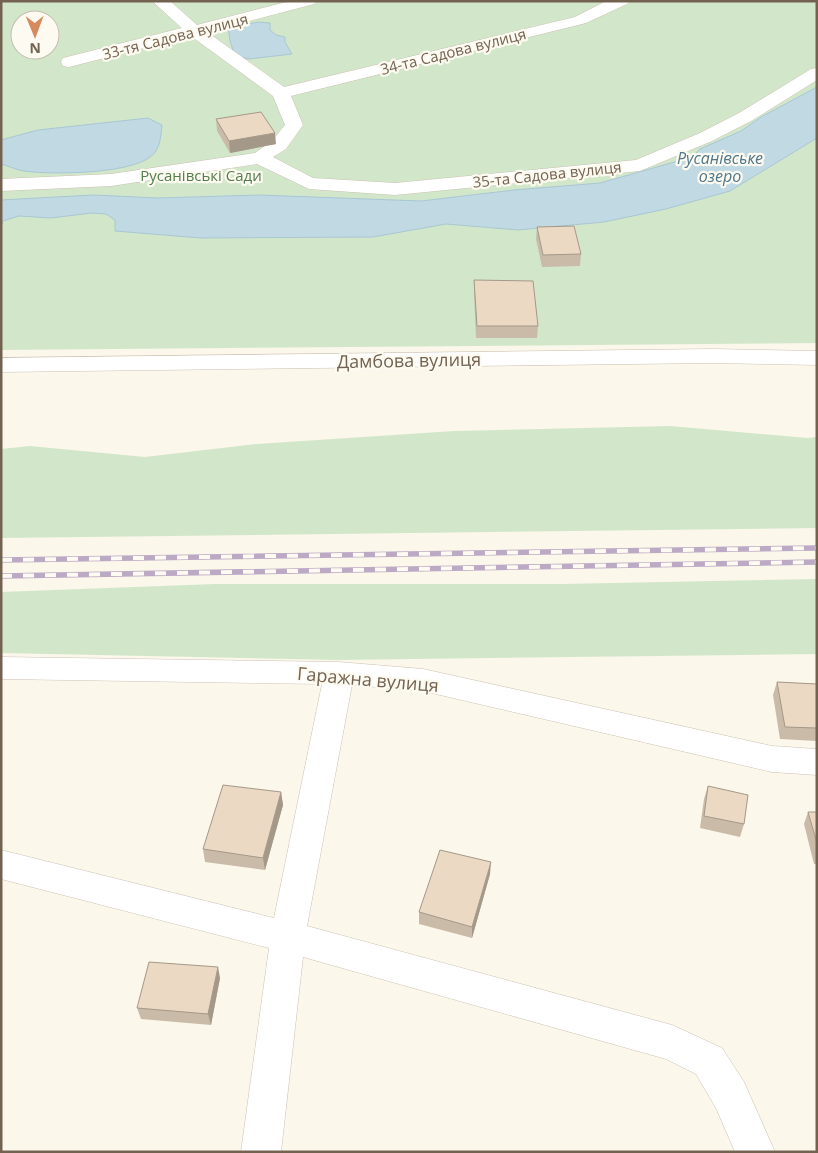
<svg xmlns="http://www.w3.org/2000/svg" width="818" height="1153" viewBox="0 0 818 1153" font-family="'Open Sans',sans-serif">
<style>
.green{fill:#d2e7ca;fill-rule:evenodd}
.water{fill:#c1d9e3;stroke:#a8c7d4}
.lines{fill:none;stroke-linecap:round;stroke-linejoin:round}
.minor-casing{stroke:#ccc1b2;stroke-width:1}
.minor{fill:#fff;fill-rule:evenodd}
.rail-casing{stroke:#bca9c4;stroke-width:5.5}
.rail{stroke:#fdfaf1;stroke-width:4;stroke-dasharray:11;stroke-linecap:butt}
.wall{fill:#cabba8}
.shaded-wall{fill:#a49888}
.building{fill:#ebd9c3;stroke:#a49888}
.labels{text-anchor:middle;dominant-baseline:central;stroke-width:4.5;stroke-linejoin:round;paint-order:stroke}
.far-street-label{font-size:15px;fill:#746250;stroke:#fdfaf1}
.far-park-label{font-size:15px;fill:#547d4c;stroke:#fdfaf1}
.far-water-label{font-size:16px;font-style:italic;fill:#4f788a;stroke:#fdfaf1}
.street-label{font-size:18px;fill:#746250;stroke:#fdfaf1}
</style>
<rect width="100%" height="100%" fill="#fbf7eb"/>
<!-- green -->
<path class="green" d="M1 1H817V343L1 350ZM20 20H50V50H20Z
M670 426 808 438 817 437V528L1 538V449L30 446 145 457 257 444 454 431Z
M817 579V654L337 660 1 653V592L214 584H562Z"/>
<!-- water -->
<path class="water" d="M258 22 270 23V30L276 35 285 37V42L292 54 249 59 235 56 230 41 228 26H239Z
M817 87V138L730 191 666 209 604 222 518 230 446 224 373 237 201 238 115 231V220L106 214 92 213 51 218 19 216 3 221 1 227V200L93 195 158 198 259 195 421 201 514 190 600 183 692 157 700 149 741 131 761 117Z
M148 118 162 125C161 136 160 151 150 157 128 174 52 175 24 171 16 170 9 166 1 164V140L38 130Z"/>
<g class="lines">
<!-- minor casing -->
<g class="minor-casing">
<path id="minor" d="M152 1H170L197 25 290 1H317L314 4 207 32 284 87 575 17 606 1H630L627 4 586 23 291 96 303 125 286 149 273 157 313 178 395 183 636 160 700 133 739 113 811 69 817 68V80L751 121 712 141 640 171 395 195 309 189 257 164 111 186 1 191V179L111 174 255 153 272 141 285 125 273 96 191 36 69 67 63 66 61 62 63 58 182 28Z
M712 349 817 351V365L712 363 1 372V358Z
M1 657 339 662 423 669 772 746 817 749V775L772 772 423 691 352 685 307 926 672 1025 722 1048 744 1082 775 1152H735L716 1108 696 1074 666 1059 303 957 281 1152H241L269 948 1 879V850L274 918 322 684 1 679Z"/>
</g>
<!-- minor -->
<use href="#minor" class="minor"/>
<!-- rail casing -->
<g class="rail-casing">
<path id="rail" d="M1 560 817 548
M1 576 817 562"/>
</g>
<!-- rail -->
<use href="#rail" class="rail"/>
</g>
<!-- wall -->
<path class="wall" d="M216 119 276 144 230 153 217 131Z
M537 227 581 254 580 266 542 267 536 239Z
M474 280 538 326 537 338H476L474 293Z
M777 682 817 684V741L780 739 773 695Z
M708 786 744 824 740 837 700 828 704 799Z
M281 792 283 805 265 870 205 862 203 849Z
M808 812H817V864H814L804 824Z
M490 874 472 938 419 924V912Z
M220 978 211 1025 141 1019 137 1008Z"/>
<!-- shaded-wall -->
<path class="shaded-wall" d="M275 133 276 144 230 153 229 141Z
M281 792 283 805 265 870 263 858Z
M491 862 490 874 472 938V927Z
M218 967 220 978 211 1025 208 1014Z"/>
<!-- building -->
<path class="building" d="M261 112 275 133 229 141 216 119Z
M574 226 581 254 543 255 537 227Z
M474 280 533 281 538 326H477Z
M777 682 817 684V728L785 727Z
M223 785 281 792 263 858 203 849Z
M708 786 748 795 744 824 704 816Z
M808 812H817V843Z
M440 850 491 862 472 927 419 912Z
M149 962 218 967 208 1014 137 1008Z"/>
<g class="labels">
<!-- far-street labels -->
<g class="far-street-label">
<text transform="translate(175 36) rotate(-14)">33-тя Садова вулиця</text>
<text transform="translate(453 51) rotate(-14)">34-та Садова вулиця</text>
<text transform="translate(547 174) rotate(-6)">35-та Садова вулиця</text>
</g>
<!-- far-park labels -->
<g class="far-park-label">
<text x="201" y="175">Русанівські Сади</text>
</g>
<!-- far-water labels -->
<g class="far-water-label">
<text x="720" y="158">Русанівське<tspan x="720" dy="18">озеро</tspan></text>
</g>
<!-- street labels -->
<g class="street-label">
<text transform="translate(409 360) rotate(-1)">Дамбова вулиця</text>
<text transform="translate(368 679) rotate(5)">Гаражна вулиця</text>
</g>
</g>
<!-- border -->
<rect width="818" height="1153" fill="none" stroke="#746250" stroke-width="5"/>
<!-- north arrow -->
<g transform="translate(35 35) rotate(179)"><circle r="24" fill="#fdfaf1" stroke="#c6bdb1"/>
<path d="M0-4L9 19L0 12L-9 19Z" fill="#d78a5e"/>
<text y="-8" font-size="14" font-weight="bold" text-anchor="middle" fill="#746250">N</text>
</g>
</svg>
